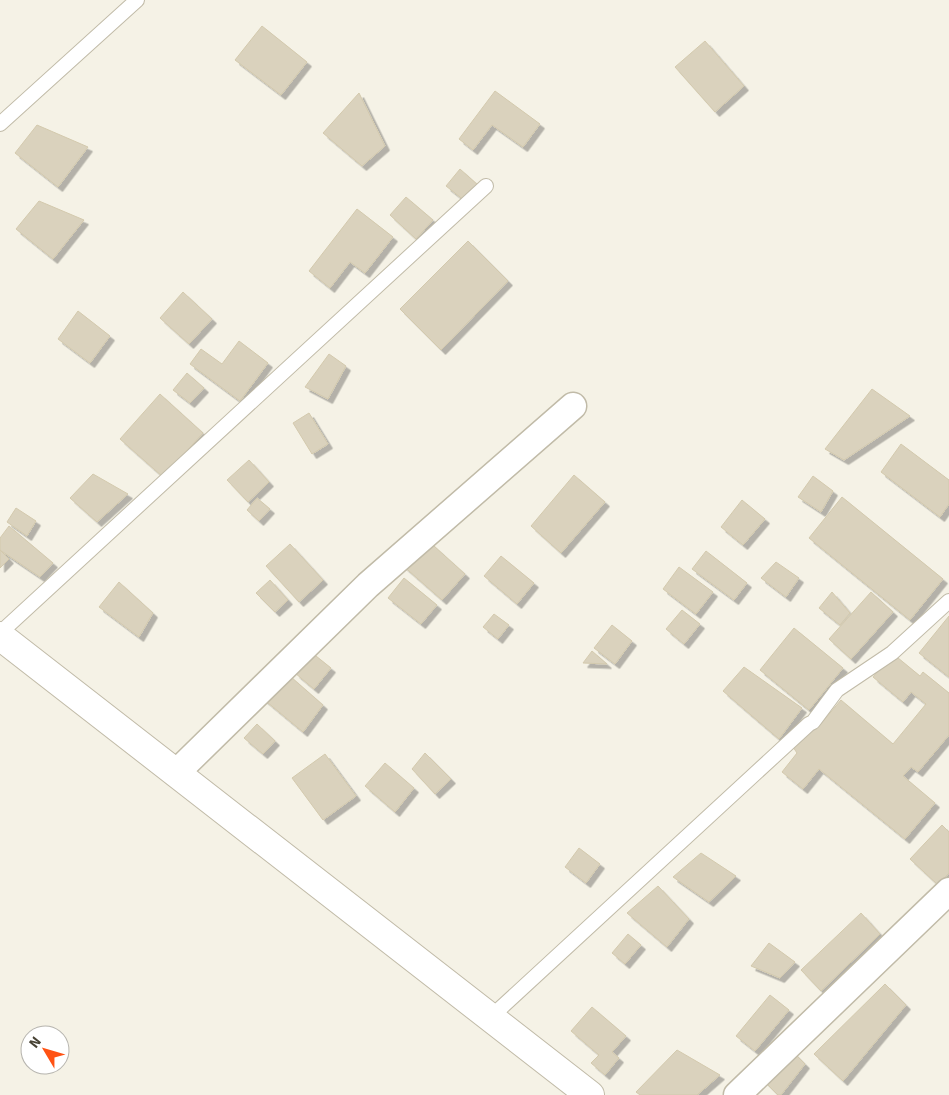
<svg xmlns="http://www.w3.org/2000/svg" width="949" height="1095" viewBox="0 0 949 1095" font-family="Signika,sans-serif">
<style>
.building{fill:#dad2bd;stroke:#d3c9ad;filter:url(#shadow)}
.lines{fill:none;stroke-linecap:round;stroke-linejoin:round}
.service-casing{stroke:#c1bba8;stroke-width:16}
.minor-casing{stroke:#c1bba8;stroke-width:29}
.tertiary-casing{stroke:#c1bba8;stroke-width:30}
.service{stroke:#fff;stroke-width:14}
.minor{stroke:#fff;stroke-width:26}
.tertiary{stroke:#fff;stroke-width:28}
</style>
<defs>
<filter id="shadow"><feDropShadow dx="4.5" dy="4.5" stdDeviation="0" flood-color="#0004"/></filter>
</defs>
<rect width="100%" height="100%" fill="#f5f2e6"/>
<!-- building -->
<path class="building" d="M262 26 307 62 281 95 235 60Z
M705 41 744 86 715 112 675 67Z
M495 91 540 124 523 147 492 125 473 150 459 139Z
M359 93 385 146 362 166 323 133Z
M37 125 88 147 58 187 15 153Z
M460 169 478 185 465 201 446 186Z
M406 197 433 220 416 239 390 215Z
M39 201 84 220 53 259 16 229Z
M357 209 393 237 365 273 350 262 330 288 309 271Z
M468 241 508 281 441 350 400 309Z
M183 292 212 319 189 344 160 318Z
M78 311 110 336 90 363 58 339Z
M239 341 268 363 240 401 190 364 201 349 222 364Z
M329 354 346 366 328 399 305 387Z
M187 373 204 388 190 403 173 390Z
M872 389 910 416 844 460 825 449Z
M160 394 203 433 163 477 120 439Z
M309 413 328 444 312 454 293 423Z
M901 444 949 480V504L940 517 881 472Z
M249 460 269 482 248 502 227 480Z
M93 474 128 494 97 522 70 498Z
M574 475 605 502 561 553 531 526Z
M813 476 833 491 821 512 798 497Z
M842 497 943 579 910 620 809 538Z
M257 498 270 509 259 521 247 510Z
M742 500 765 519 743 545 721 527Z
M16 508 36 521 27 536 7 522Z
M9 526 53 563 40 577 0 550V538Z
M424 537 465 574 442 600 401 564Z
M290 544 323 580 299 602 266 566Z
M0 550 9 559 0 568Z
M706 551 747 583 734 600 692 569Z
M501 556 534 583 517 604 484 576Z
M776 562 799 578 786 597 761 578Z
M679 567 713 592 696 614 663 589Z
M404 578 437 605 421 624 388 598Z
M270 580 288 600 275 612 256 593Z
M119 582 153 613 139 637 99 607Z
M832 592 850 613 840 625 819 608Z
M871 592 893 612 851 659 829 639Z
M682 610 700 624 684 644 666 629Z
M494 614 509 625 498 639 483 627Z
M949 616V677L919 653Z
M612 625 632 641 615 664 594 648Z
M794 628 843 668 809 710 760 670Z
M592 651 607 664 583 663Z
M311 652 331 668 314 689 295 673Z
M892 653 920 676 923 672 949 693V735L918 772 911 767 903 776 935 803 905 839 819 769 803 789 782 772 797 753 793 747 813 722 819 726 841 700 893 744 926 704 911 692 903 702 873 677Z
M744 667 802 708 779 739 723 691Z
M283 670 323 705 303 732 261 697Z
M257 724 275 741 263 754 244 738Z
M425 753 451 779 435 794 412 769Z
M325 754 356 796 323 820 292 778Z
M385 763 414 788 395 812 365 786Z
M942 825 949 832V873L938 885 910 859Z
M579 848 600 864 586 883 565 867Z
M701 853 736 876 709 902 673 877Z
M658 886 689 919 667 947 627 913Z
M861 913 880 934 821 991 801 970Z
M628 934 641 945 625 964 612 953Z
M769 943 795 962 780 978 751 966Z
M885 984 906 1005 843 1081 814 1054Z
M770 995 789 1010 755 1051 736 1036Z
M592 1007 626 1036 612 1052 619 1058 605 1075 591 1063 599 1055 571 1031Z
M784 1043 805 1064 781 1095H778L756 1073Z
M677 1050 720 1075 697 1095H640L636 1092Z"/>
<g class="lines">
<!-- service casing -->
<g class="service-casing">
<path id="service" d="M0 124 137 0
M0 633 486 186
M491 1017 809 724 813 722 837 690 892 653 949 601"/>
</g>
<!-- minor casing -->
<g class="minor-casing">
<path id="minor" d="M176 773 368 585 573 406
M737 1095 949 891"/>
</g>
<!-- tertiary casing -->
<g class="tertiary-casing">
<path id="tertiary" d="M0 636 590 1095"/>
</g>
<!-- service -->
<use href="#service" class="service"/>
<!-- minor -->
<use href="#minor" class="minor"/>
<!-- tertiary -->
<use href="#tertiary" class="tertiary"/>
</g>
<!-- north arrow -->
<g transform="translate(45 1050) rotate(308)"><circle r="24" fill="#ffffff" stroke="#b6b4ae"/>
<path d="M0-4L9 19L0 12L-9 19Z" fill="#ff5213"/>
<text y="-8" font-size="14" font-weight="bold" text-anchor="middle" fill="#484335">N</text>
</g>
</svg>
